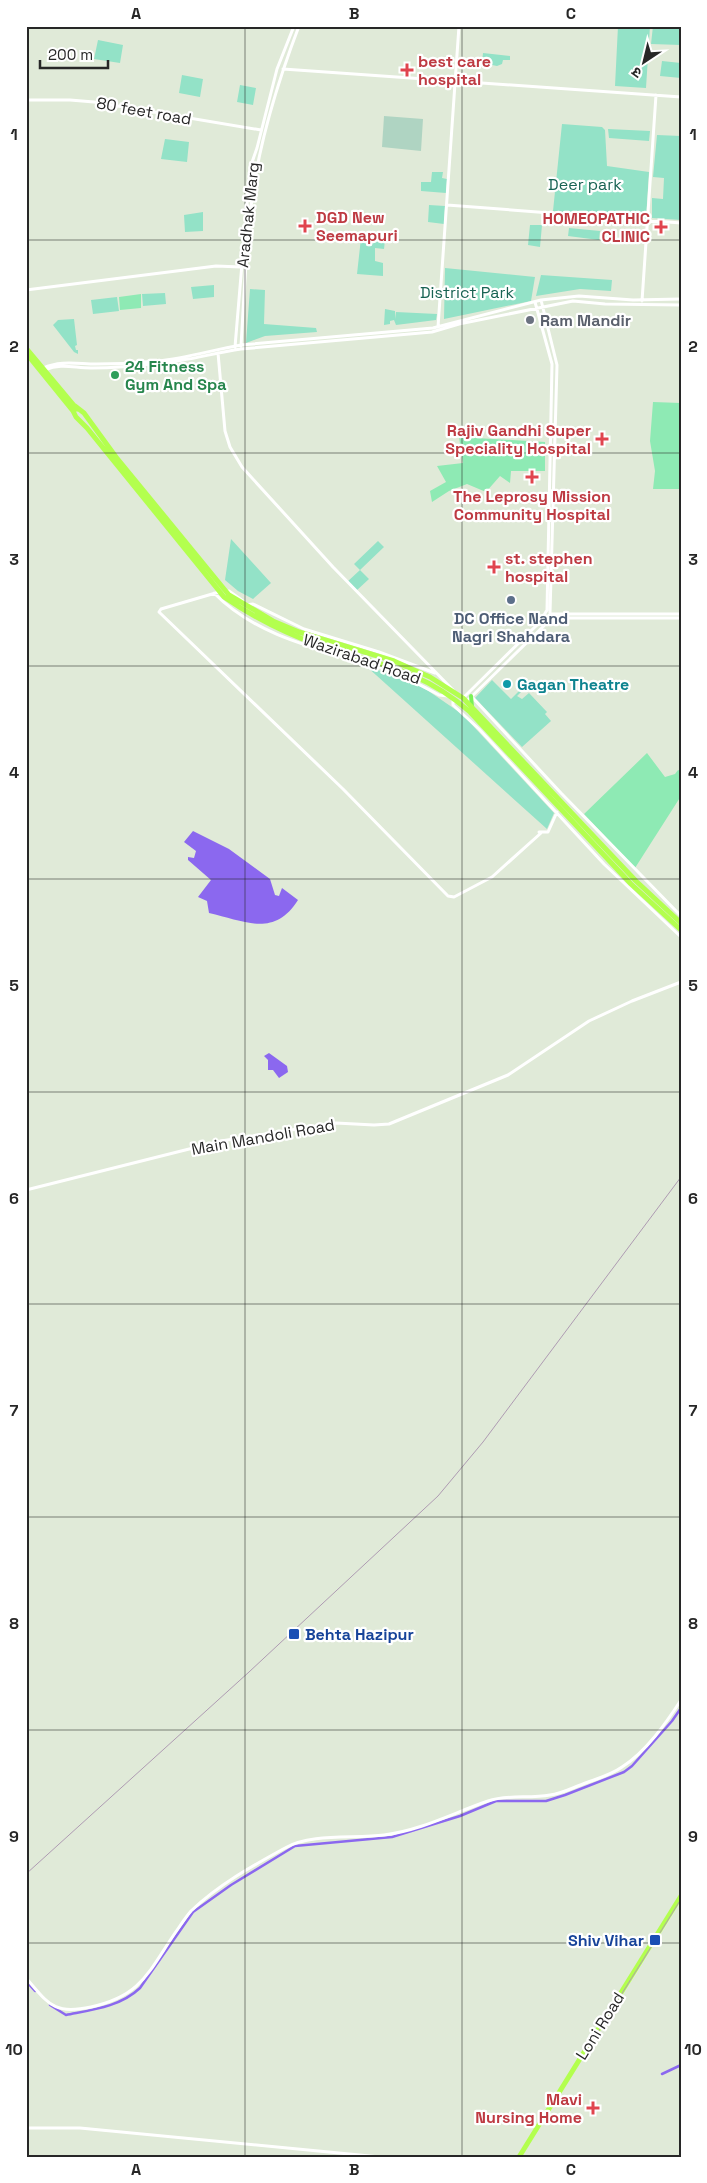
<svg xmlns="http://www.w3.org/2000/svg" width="707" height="2183" viewBox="0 0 707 2183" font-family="'Space Grotesk','Noto Sans Devanagari',sans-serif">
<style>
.green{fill:#93e2c7}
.cemetery{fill:#afd4c2}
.pitch{fill:#8eeab4}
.water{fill:#8b68ef}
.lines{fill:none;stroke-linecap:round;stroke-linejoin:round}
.canal{stroke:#8b68ef;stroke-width:2.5}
.secondary{stroke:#fff;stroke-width:3}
.primary{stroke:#7bf156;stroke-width:4}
.highway{stroke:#b3ff4e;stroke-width:5}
.rail{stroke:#ae9bb2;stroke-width:1}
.grid{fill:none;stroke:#272727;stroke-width:1;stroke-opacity:0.55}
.health-dot{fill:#e0444e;stroke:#fff;stroke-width:2}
.worship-dot{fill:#6b7280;stroke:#fff;stroke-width:2}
.leisure-dot{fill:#2e9e5b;stroke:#fff;stroke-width:2}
.service-dot{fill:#5c6f8a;stroke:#fff;stroke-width:2}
.culture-dot{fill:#0f9aa8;stroke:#fff;stroke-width:2}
.transit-dot{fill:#1a4fb4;stroke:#fff;stroke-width:2}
.labels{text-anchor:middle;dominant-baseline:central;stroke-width:4.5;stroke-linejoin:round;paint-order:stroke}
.health-label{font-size:16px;font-weight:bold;fill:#be3a42;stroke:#fff;text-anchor:start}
.street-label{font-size:16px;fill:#272727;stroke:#fff}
.park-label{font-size:16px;fill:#186353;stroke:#fff}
.worship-label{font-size:16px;font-weight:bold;fill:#5b616d;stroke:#fff;text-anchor:start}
.leisure-label{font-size:16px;font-weight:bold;fill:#27864d;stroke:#fff;text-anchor:start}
.service-label{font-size:16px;font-weight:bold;fill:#4e5e75;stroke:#fff}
.culture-label{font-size:16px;font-weight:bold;fill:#0d838f;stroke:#fff;text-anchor:start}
.transit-label{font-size:16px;font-weight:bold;fill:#164399;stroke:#fff;text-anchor:start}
.neatline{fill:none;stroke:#272727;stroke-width:2}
.grid-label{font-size:16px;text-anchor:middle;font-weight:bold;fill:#272727}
</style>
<rect width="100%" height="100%" fill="#e0ead8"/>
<!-- green -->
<path class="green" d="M618 26H650L646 88 615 86Z
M653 26H681V45L651 44Z
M98 40 123 45 120 63 94 59Z
M483 53 510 56V60H503L502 64 497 66 482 63Z
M662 61 681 63V78L660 76Z
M182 75 203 79 200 97 179 93Z
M240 85 256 88 253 105 237 102Z
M562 124 602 127 605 130 607 166 649 172 646 219 553 211Z
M608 129 650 131 649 141 609 138Z
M657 135 681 136V220L652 218V198L663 199 664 178 653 177Z
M165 139 189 142 187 162 161 159Z
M432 172H443L442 178 447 179 446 193 421 191V182H431Z
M429 205 445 206 444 224 428 222Z
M203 212V231L185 232 184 215Z
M530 225H542L540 247 528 245Z
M569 228 600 231 599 240 568 236Z
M361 238H380L385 240 384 249 375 248V261L383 263V276L357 274Z
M445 268 535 277 531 301 444 319Z
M541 275 612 280 611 291 580 289 536 296Z
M214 285V297L193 299 191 287Z
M250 289 265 290 264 324 316 328 317 332 265 336 246 343Z
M165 293 166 304 143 306 142 294Z
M117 297 119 311 93 314 91 300Z
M385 309 395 311V319L396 312 437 314 436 320 396 325 394 320 390 321V324L384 325Z
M74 319 77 345 75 346 76 350H78V354L74 352 53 325 58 320Z
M231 539 271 583 253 599 238 591 225 580Z
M378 541 384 547 360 570 369 579 356 591 347 582 360 570 354 564Z
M366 666 405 679 427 690 462 714 554 813 547 829Z
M492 680 511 699 520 690 522 691 517 696 522 699 529 693 547 712 545 714 551 721 522 747 475 698Z"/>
<!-- cemetery -->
<path class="cemetery" d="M384 116 423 119 421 151 382 147Z"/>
<!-- pitch -->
<path class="pitch" d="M141 294V308L120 310 119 297Z
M653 402 681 403V489H653L655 471 650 441Z
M459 437 545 442V471H511L510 483 500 476 486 492 467 484 449 491 432 502 430 491 446 482 437 466 463 463Z
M647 753 665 777 675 774 678 770 681 771V796L635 868 584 814Z"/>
<!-- water -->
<path class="water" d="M193 831 229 849 270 879 275 895 279 896 282 888 298 900C274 938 245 921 209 913L207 901 198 897 211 880 188 860V857L194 858 196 851 184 842Z
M269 1053 287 1066 288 1072 279 1078 273 1070H268V1060L264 1056Z"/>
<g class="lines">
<!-- canal -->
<path class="canal" d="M26 1981 35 1991
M50 2005 66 2015C91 2010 120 2007 140 1988L193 1912 231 1885 295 1846 392 1837 460 1816 496 1801H546L565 1795 624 1772 632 1766 672 1721 681 1708
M662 2074 681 2065"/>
<!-- secondary -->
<path class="secondary" d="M283 69 681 97
M26 100H70L94 102 261 130
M447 205 681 223
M26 290 216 266 241 267
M642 301 656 95
M438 327 459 26
M241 346C244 297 246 247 252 198 260 140 278 81 299 26
M235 347 250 168 257 148 277 69 294 26
M218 353 225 431 230 447 242 467 333 567 453 690
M43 368C61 360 78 364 96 364 116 364 137 363 158 361 187 358 212 350 241 345L433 328 541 300 579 296 633 300 681 299
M45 370C61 363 74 368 91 368 114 368 137 366 161 363 188 361 213 353 241 349L432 332 459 324 573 301 605 304 681 305
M219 592 161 609 159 612 343 789 448 896 454 897 492 877 541 833
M225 592 229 591 243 601
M214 593C257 637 320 649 376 666 398 673 419 684 439 695L448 696
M245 605 253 604 304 629 379 652 435 673
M552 614H681
M552 620 559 618H681
M472 697 561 793 681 916
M453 699V705L479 729 604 864 681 937
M462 699 540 622 547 610 552 364 535 302
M466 702 553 617 550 613 557 365 541 300
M539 832H548L557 812
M26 1190 221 1141 336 1123 374 1125 389 1124 508 1075 589 1021 632 1001 681 982
M26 1978C49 2004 53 2015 91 2007 141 1996 148 1973 175 1933 180 1926 185 1918 191 1911 218 1885 252 1866 285 1848 311 1833 354 1839 384 1835 422 1830 453 1813 488 1801 508 1794 529 1799 550 1795 561 1794 572 1788 583 1784 596 1779 611 1775 622 1767 646 1752 666 1723 681 1700
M26 2128H80L380 2157"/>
<!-- primary -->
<path class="primary" d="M471 696 472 707"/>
<!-- highway -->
<path class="highway" d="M26 348 77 409
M26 353 73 411
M75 406 84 413 116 457 229 595 273 621 299 632 394 661 414 670 430 677 463 698 636 881 681 923
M72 409 76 417 87 428 224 597C253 617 285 633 318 645 375 663 423 670 470 712L631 884 681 930
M519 2157 681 1896"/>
<!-- rail -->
<path class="rail" d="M26 1874 249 1672 438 1496 483 1442 681 1177
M586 2051 681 1899"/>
</g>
<!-- grid -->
<path class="grid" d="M245 26V2157M462 26V2157M26 240H681M26 453H681M26 666H681M26 879H681M26 1092H681M26 1304H681M26 1517H681M26 1730H681M26 1943H681"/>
<!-- markers -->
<g class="health-dot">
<path d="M404.5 62.5h5v5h5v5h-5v5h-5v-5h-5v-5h5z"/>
<path d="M302.5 218.5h5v5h5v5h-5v5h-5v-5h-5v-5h5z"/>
<path d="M658.5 219.5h5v5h5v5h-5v5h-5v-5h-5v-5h5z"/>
<path d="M599.5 431.5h5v5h5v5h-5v5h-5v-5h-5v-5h5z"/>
<path d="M529.5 469.5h5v5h5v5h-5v5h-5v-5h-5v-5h5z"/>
<path d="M491.5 559.5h5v5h5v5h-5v5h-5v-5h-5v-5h5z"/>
<path d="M590.5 2100.5h5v5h5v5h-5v5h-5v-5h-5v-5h5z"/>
</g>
<circle class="worship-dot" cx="530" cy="320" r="5"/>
<circle class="leisure-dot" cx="115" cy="375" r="5"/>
<circle class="service-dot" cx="511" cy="600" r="5"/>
<circle class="culture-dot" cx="507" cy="684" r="5"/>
<g class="transit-dot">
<rect x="288" y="1628" width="12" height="12" rx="2.5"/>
<rect x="649" y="1934" width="12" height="12" rx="2.5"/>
</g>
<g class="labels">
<!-- health labels -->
<g class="health-label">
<text x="418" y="61">best care<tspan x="418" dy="18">hospital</tspan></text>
<text x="316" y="217">DGD New<tspan x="316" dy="18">Seemapuri</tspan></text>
<text x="650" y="218" text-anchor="end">HOMEOPATHIC<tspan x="650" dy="18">CLINIC</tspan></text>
<text x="591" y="430" text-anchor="end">Rajiv Gandhi Super<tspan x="591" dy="18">Speciality Hospital</tspan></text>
<text x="532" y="496" text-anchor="middle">The Leprosy Mission<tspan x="532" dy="18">Community Hospital</tspan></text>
<text x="505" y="558">st. stephen<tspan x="505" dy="18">hospital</tspan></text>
<text x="582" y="2099" text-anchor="end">Mavi<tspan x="582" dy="18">Nursing Home</tspan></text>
</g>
<!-- street labels -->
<g class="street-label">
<text transform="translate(144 111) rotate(10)">80 feet road</text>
<text transform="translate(248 215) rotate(-84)">Aradhak Marg</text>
<text transform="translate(362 659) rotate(19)">Wazirabad Road</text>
<text transform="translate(263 1137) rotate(-10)">Main Mandoli Road</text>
<text transform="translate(600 2026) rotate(-58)">Loni Road</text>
</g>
<!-- park labels -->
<g class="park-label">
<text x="585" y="184">Deer park</text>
<text x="467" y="292">District Park</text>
</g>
<!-- worship labels -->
<g class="worship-label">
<text x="540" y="320">Ram Mandir</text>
</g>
<!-- leisure labels -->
<g class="leisure-label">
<text x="125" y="366">24 Fitness<tspan x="125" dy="18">Gym And Spa</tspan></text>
</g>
<!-- service labels -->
<g class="service-label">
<text x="511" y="618">DC Office Nand<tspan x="511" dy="18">Nagri Shahdara</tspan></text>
</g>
<!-- culture labels -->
<g class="culture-label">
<text x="517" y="684">Gagan Theatre</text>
</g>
<!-- transit labels -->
<g class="transit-label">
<text x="305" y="1634">Behta Hazipur</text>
<text x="644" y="1940" text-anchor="end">Shiv Vihar</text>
</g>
</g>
<!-- border -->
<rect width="707" height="2183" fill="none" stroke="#ffffff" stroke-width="55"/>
<!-- north arrow -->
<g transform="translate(644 62) rotate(215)" stroke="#ffffff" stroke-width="4" paint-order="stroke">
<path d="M0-4L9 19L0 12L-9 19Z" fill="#272727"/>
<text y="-8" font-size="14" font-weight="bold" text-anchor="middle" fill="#272727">उ</text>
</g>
<!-- scale -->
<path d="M40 60v8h68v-8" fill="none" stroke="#272727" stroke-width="2.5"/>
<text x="48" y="60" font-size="15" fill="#272727" stroke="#ffffff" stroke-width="4" paint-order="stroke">200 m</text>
<rect x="28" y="28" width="652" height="2128" class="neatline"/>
<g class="grid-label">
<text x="136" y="19">A</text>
<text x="354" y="19">B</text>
<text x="571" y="19">C</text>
<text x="14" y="140">1</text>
<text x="693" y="140">1</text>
<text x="14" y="352">2</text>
<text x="693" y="352">2</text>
<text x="14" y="565">3</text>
<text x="693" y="565">3</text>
<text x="14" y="778">4</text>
<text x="693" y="778">4</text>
<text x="14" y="991">5</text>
<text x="693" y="991">5</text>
<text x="14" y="1204">6</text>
<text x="693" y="1204">6</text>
<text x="14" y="1416">7</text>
<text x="693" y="1416">7</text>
<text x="14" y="1629">8</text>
<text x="693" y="1629">8</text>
<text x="14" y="1842">9</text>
<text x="693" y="1842">9</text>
<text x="14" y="2055">10</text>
<text x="693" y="2055">10</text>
<text x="136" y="2175">A</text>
<text x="354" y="2175">B</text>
<text x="571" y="2175">C</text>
</g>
</svg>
